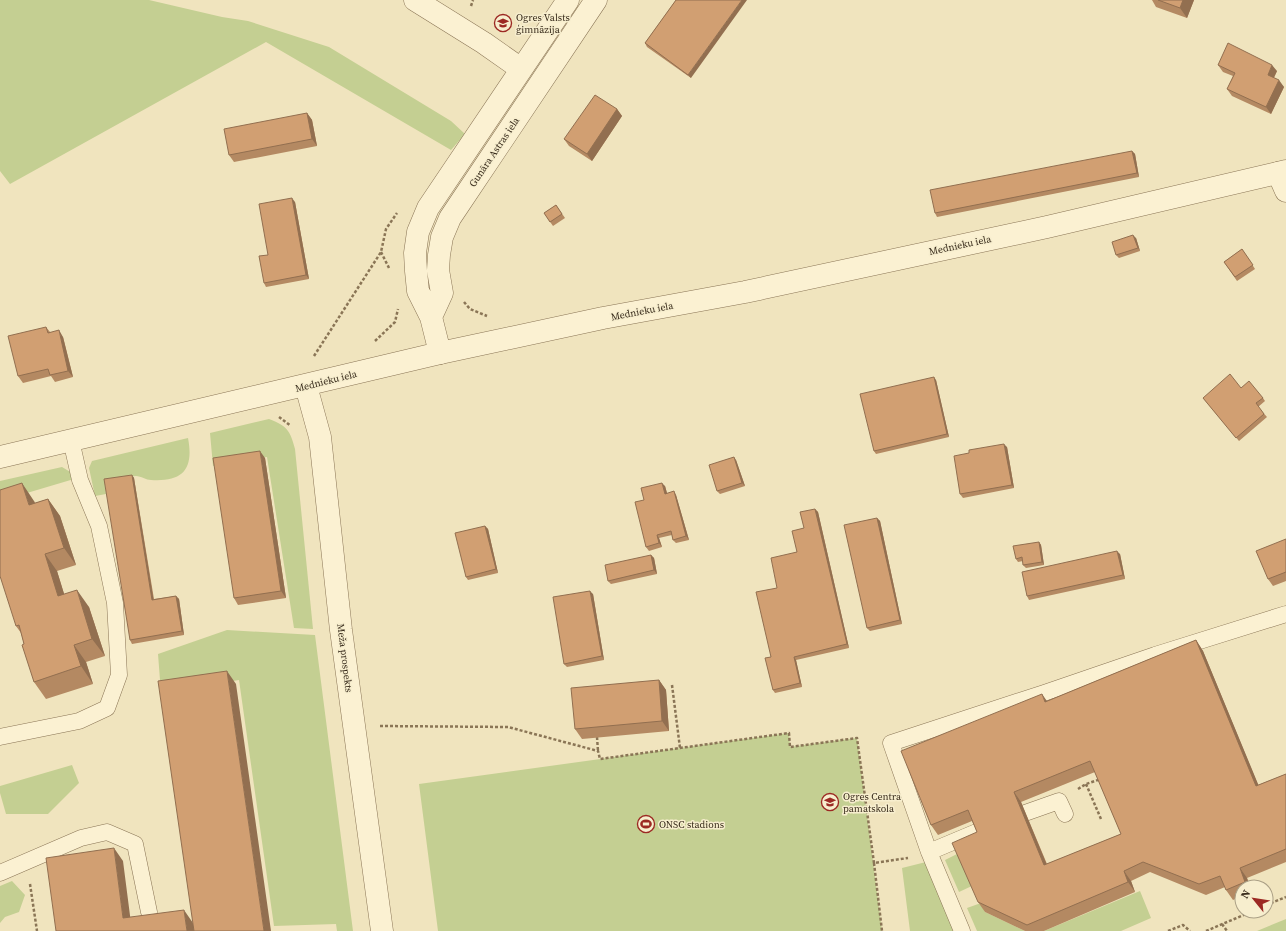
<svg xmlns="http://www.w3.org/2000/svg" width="1286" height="931" viewBox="0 0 1286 931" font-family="'Source Serif 4',serif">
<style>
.green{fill:#c4cf92}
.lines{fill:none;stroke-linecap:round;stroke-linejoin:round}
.service-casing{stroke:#8a7556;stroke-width:17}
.minor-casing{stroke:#8a7556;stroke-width:23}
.tertiary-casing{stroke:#8a7556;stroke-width:23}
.path{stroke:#8a7556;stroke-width:2.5;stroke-dasharray:3 2;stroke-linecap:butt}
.service{stroke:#fbf1d2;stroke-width:16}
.minor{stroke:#fbf1d2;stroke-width:22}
.tertiary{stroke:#fbf1d2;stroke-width:22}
.wall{fill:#b48962;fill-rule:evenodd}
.shaded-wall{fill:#926f50}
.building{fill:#d19f72;stroke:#926f50;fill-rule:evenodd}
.labels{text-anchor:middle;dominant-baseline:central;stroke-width:3;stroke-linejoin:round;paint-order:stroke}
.poi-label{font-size:10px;fill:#382b1b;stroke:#f7eece;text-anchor:start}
.street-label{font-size:10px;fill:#382b1b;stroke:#f7eece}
</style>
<rect width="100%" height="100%" fill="#f0e4be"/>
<!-- green -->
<path class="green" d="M0 0H149L222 17 248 21 329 47 451 121 465 134 451 150 266 42 10 184 0 171Z
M269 419C287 426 290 430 295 449L313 629 294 628 267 457 213 466 210 433Z
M188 438C194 469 183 482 151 480 146 480 141 476 136 476 126 476 115 480 105 481L106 494 95 496 89 468 92 461Z
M62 467 72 473 74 479 0 501V481Z
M227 630 315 635 353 931H337L336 924 274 926 239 680 161 693 158 654Z
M789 733 790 747 857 738 882 931H438L419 784Z
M72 765 79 783 48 814H6L0 793V786Z
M959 853 974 885 959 892 945 860Z
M926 862 958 931H910L902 868Z
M12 881 25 895 19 912 5 917 0 923V886Z
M1140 891 1151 918 1121 931H1044Z
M981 903 985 912 1025 931H977L967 908Z
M1286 919V931H1257Z"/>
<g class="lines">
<!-- service casing -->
<g class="service-casing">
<path id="service" d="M0 737 79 721 107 708 119 675 115 603 99 526 80 480 71 440
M1025 813 1059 801 1065 814
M929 852 979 831
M0 873 81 838 107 832 135 844 149 912
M962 931 929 852 891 743 1044 693 1155 655 1286 614"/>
</g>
<!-- minor casing -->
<g class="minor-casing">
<path id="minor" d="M415 0 484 43 521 69
M1278 173 1286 191
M431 317 442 293 438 270 439 255 442 237 450 218 596 0
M440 353 431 317 418 291 416 271 415 253 418 232 428 208 568 0
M306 386 320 437 341 630 382 931"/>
</g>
<!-- tertiary casing -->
<g class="tertiary-casing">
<path id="tertiary" d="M0 457 440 353 603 318 745 292 1047 227 1286 171"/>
</g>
<!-- path -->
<path class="path" d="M471 6 473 0
M381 252 389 268
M464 302 470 309 487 316
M375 341 395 322 398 309
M314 356 381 252 386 229 397 213
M279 417 291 426
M672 685 680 748
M380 726 508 727 598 751 600 759 789 733 790 747 857 738 874 863 908 858
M597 737 598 751
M1086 784 1101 819
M1078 789 1086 784 1101 779
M874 863 882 931
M30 884 37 931
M1266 905 1286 897
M1222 924 1227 931
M1168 931 1183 925 1190 931
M1206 931 1253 911"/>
<!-- service -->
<use href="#service" class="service"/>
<!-- minor -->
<use href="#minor" class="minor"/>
<!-- tertiary -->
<use href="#tertiary" class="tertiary"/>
</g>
<!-- wall -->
<path class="wall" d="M676 0 691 78 647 47 645 43Z
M1152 0H1194L1187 18 1156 7Z
M1218 65 1277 71 1274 78 1284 87 1271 114 1232 96 1227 89 1233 76 1223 72Z
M617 109 622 116 592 161 569 146 564 139Z
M307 113 312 120 317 146 234 162 229 155Z
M1132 151 1135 154 1139 177 937 217 935 213Z
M295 202 309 279 266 287 264 283 268 255Z
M556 205 565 218 553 226 544 213Z
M1136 238 1140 251 1119 258 1116 255Z
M1242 249 1255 269 1237 281 1224 262Z
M46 327 50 332 63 337 73 377 55 382 51 376 23 383 18 376Z
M936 380 949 437 876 454 874 451Z
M1241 388 1263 398 1265 401 1258 407 1267 417 1239 441 1203 398Z
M1007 447 1014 488 963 498 960 494Z
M265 458 286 598 238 605 234 598Z
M736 460 745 486 720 494 717 491Z
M132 475 134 478 154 599 176 596 179 599 184 635 132 644 130 640Z
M665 486 667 493 676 495 689 540 676 543 673 540 672 535 659 538 662 547 649 551 646 547 644 500Z
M48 499 60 516 76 565 57 571 64 594 89 607 105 656 86 662 93 684 46 699 34 682 21 633 16 626 34 501 35 503Z
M815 509 818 512 849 648 796 660 802 687 775 693 773 690 771 657 777 588 797 552 804 528Z
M877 518 880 521 902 624 870 631 867 628Z
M485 526 488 529 498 573 468 580 466 577Z
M1286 539V581L1273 586 1268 579Z
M1039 542 1041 545 1044 565 1026 568 1023 565V561L1018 562 1016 559Z
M1120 554 1125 579 1029 600 1027 596Z
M651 555 654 558 657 574 611 584 608 581Z
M593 594 604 660 567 667 564 664Z
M1196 640 1203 651 1258 785 1286 774V862L1247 878 1250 887H1242V896L1233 900 1226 890 1225 887 1206 895 1150 872 1131 881 1135 892 1044 931H1025L985 912 978 902 977 832 972 821 938 835 931 825 1047 701ZM1095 772 1121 834 1047 864 1021 802Z
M659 680 666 690 669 731 582 739 575 729Z"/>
<!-- shaded-wall -->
<path class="shaded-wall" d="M742 0H747L691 78 688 75Z
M1183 0H1194L1187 18 1180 8Z
M1272 65 1277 71 1272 81 1268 75Z
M1279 80 1284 87 1271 114 1266 107Z
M617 109 622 116 592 161 587 154Z
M307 113 312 120 317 146 312 139Z
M1132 151 1135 154 1139 177 1137 173Z
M292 198 295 202 309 279 306 275Z
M1133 235 1136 238 1140 251 1138 248Z
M59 330 63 337 73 377 68 371Z
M934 377 936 380 949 437 947 434Z
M1004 444 1007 447 1014 488 1012 485Z
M260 451 265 458 286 598 281 591Z
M734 457 736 460 745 486 742 483Z
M132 475 134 478 154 603 152 600Z
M22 483 34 501 42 522 29 505Z
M662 483 665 486 668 497 665 494Z
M674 491 676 495 689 540 686 536Z
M48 499 60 516 76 565 64 548Z
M815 509 818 512 849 648 847 644Z
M877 518 880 521 902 624 900 620Z
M485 526 488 529 498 573 496 569Z
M657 535 659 538 662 547 659 543Z
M1039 542 1041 545 1044 565 1042 562Z
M1117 551 1120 554 1125 579 1123 575Z
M45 554 57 571 70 613 58 596Z
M651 555 654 558 657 574 654 570Z
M77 590 89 607 105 656 92 639Z
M590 591 593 594 604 660 602 656Z
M176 596 179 599 184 635 182 631Z
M1196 640 1203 651 1263 796 1256 786Z
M74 645 86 662 93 684 81 666Z
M794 657 796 660 802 687 800 683Z
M227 671 236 684 271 931H264Z
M659 680 666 690 669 731 662 721Z
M1042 694 1049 704 1045 702Z
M1014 792 1021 802 1051 875 1044 865Z
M114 848 123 861 132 931 123 918Z
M1240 868 1247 878 1250 887H1249L1245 882Z
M1124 871 1131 881 1135 892 1128 882Z
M184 910 193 923 195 931H187Z"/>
<!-- building -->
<path class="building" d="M676 0H742L688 75 645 43Z
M1158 0H1183L1180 8Z
M1228 43 1272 65 1268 75 1279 80 1266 107 1227 89 1235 73 1218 65Z
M595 95 617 109 587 154 564 139Z
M307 113 312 139 229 155 224 129Z
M1132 151 1137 173 935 213 930 190Z
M292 198 306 275 264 283 259 256 268 255 259 204Z
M556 205 562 214 550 222 544 213Z
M1133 235 1138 248 1116 255 1112 242Z
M1242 249 1253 265 1235 277 1224 262Z
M46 327 48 333 59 330 68 371 50 375 48 369 18 376 8 336Z
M1230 374 1241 388 1249 381 1263 398 1256 403 1264 414 1236 438 1203 398Z
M934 377 947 434 874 451 860 394Z
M1004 444 1012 485 960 494 954 456 969 453V450Z
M260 451 281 591 234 598 213 458Z
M734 457 742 483 717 491 709 465Z
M132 475 152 600 176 596 182 631 130 640 104 479Z
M22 483 29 505 48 499 64 548 45 554 58 596 77 590 92 639 74 645 81 666 34 682 22 645 24 644 19 625 16 626 0 576V490Z
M662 483 665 494 674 491 686 536 673 540 671 531 657 535 659 543 646 547 635 502 644 500 641 488Z
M815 509 847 644 794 657 800 683 773 690 765 658 771 657 756 592 777 588 771 558 797 552 792 531 804 528 800 512Z
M877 518 900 620 867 628 844 525Z
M485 526 496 569 466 577 455 533Z
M1286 539V572L1268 579 1256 551Z
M1039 542 1042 562 1023 565 1022 557 1016 559 1013 546Z
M1117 551 1123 575 1027 596 1022 572Z
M651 555 654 570 608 581 605 565Z
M590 591 602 656 564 664 553 597Z
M1196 640 1256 786 1286 774V849L1240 868 1245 882 1226 890 1220 876 1199 884 1143 862 1124 871 1128 882 1027 925 978 902 952 843 977 832 968 810 931 825 901 751 1042 694 1045 702ZM1090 761 1121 834 1044 865 1014 792Z
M227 671 264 931H194L158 681Z
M659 680 662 721 575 729 571 688Z
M114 848 123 918 184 910 187 931H56L46 858Z"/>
<!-- icons -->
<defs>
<g id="school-ring" transform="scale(0.9)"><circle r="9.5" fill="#f7eece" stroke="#9c2923" stroke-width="1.5"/><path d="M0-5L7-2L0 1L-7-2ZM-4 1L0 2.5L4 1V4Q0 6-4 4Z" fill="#9c2923"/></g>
<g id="stadium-ring" transform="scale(0.9)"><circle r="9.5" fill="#f7eece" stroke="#9c2923" stroke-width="1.5"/><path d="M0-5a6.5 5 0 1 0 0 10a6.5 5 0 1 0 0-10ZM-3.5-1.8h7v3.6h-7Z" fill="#9c2923"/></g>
</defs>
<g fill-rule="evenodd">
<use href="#school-ring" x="503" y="23"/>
<use href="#school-ring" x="830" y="802"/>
<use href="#stadium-ring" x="646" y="824"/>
</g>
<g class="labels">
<!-- poi labels -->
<g class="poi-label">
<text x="516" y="17">Ogres Valsts<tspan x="516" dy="12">ģimnāzija</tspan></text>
<text x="843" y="796">Ogres Centra<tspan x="843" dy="12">pamatskola</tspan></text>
<text x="659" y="824">ONSC stadions</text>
</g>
<!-- street labels -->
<g class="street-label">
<text transform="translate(494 152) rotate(-56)">Gunāra Astras iela</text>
<text transform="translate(960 245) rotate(-12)">Mednieku iela</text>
<text transform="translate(642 311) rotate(-11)">Mednieku iela</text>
<text transform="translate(326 381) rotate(-14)">Mednieku iela</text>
<text transform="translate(345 658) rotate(83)">Meža prospekts</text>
</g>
</g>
<!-- north arrow -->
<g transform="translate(1254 899) rotate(300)"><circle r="19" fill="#f7eece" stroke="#aba086"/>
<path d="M0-3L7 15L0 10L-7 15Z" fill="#9c2923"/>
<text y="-6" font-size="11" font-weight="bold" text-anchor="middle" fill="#382b1b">N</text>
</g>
</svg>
